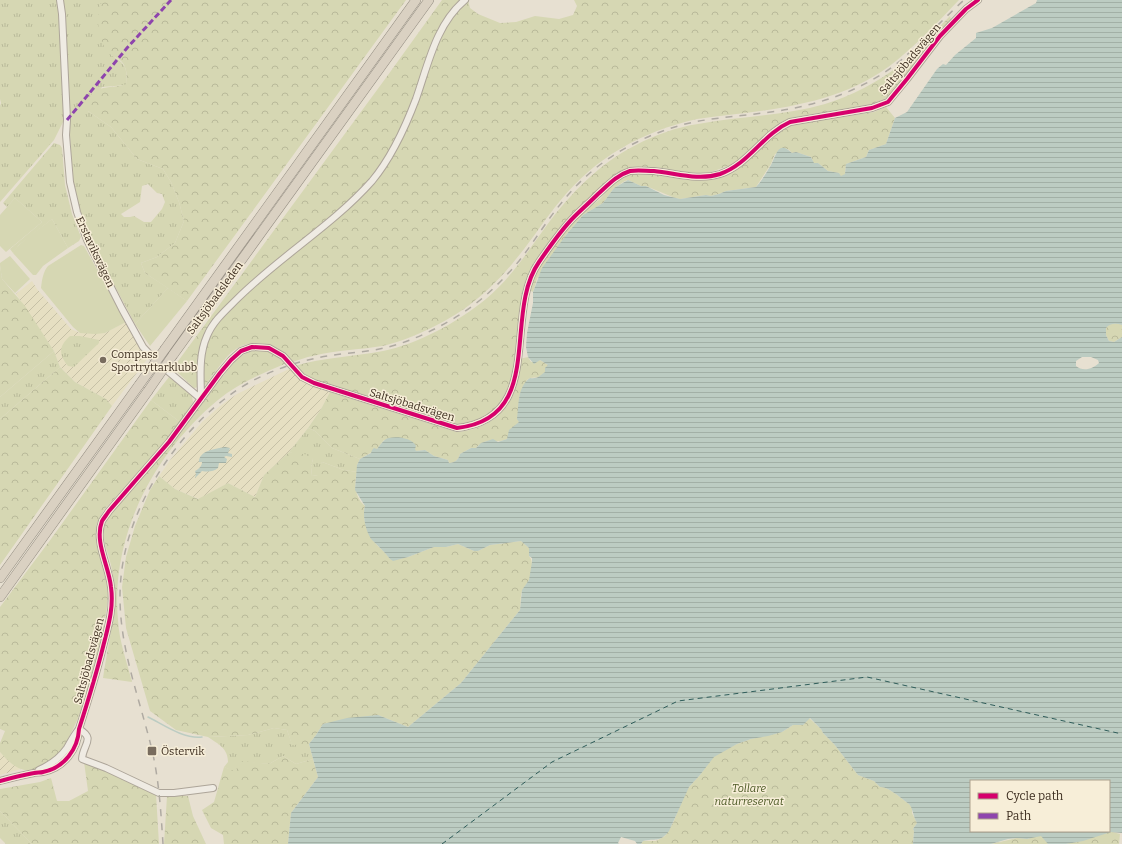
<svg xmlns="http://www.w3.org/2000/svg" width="1122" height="844" viewBox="0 0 1122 844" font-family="Bitter,serif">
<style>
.farmland{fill:url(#farmland-furrows)}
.grass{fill:url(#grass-tufts);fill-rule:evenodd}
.forest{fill:url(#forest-crowns)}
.garden{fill:#d6d7b3}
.water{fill:url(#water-rules);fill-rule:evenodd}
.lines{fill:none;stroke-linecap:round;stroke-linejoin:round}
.stream{stroke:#bcccc2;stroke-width:1.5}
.ferry{stroke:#2f5d5a;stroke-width:1;stroke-dasharray:5 4;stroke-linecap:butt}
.minor-casing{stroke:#ada599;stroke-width:8}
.highway-casing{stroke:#928b80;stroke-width:10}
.minor{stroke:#efebe3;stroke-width:6}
.highway{stroke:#dad1c2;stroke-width:9}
.rail{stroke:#afaaa2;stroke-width:1.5;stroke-dasharray:7 7;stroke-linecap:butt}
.highway-bridge-casing{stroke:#928b80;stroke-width:10;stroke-linecap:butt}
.highway-bridge{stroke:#dad1c2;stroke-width:9}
.quiet{stroke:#8e44ad;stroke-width:3;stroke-dasharray:6 3;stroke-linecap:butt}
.cycleway-casing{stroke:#f7eed8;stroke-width:6}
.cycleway{stroke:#d6006c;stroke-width:4}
.poi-dot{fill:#786c5e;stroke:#f7eed8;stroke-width:1.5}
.labels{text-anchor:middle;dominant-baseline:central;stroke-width:3;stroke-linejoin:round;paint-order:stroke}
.street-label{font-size:11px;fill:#3d2e20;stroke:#f7eed8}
.poi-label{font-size:11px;fill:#3d2e20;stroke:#f7eed8;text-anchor:start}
.park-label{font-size:11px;font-style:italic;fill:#4d5a26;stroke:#f7eed8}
</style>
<defs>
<pattern id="farmland-furrows" width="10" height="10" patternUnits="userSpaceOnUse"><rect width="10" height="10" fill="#e6dfc2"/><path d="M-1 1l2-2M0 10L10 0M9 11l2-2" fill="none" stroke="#c6c0a6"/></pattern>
<pattern id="grass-tufts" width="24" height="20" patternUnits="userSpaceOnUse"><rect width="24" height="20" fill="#d6d7b3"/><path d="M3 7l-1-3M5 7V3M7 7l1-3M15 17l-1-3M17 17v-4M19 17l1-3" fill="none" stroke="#b9b99a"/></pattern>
<pattern id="forest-crowns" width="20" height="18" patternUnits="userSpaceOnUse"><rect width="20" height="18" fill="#d6d7b3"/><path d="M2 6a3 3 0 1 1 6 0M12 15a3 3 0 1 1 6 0" fill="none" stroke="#b9b99a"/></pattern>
<pattern id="water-rules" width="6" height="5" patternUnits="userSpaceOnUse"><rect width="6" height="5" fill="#bcccc2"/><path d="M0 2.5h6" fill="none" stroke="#a2b0a6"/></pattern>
</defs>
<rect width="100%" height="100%" fill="#e7e0d1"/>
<!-- farmland -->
<path class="farmland" d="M32 281 37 289 71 329 80 333H105L126 322 136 342 148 358 112 406 106 399 75 382 60 367 54 351 16 294Z
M291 368 303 380 315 387 330 392 321 409 308 428 289 452 264 475 255 497 228 483 199 499 175 489 159 476 171 459 202 422 220 406 237 394Z
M0 752 10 762 21 769 0 775Z"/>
<!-- grass -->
<path class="grass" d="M0 0H57L59 11 64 120 54 140 0 202V106L1 103 0 99Z
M61 0H109L111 55C126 64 127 67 127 85L102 87 88 111 111 127 137 159 163 169 171 182 179 202 184 221 175 243 157 257 141 263 145 273 168 288 135 324 92 243 77 204 73 181ZM148 184 157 193 162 194 165 202 162 209 151 222H144L134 216 130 217H124L121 214 140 202 142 186Z
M54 143 60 145 62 148 65 185 72 214 81 237 79 241 68 248 52 219 19 245 13 253 10 249 42 222 15 198 7 207 3 203Z
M70 336H80L99 340V343L74 367 68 366C58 354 59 346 70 336Z
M54 351 60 367 0 419V397Z
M169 377 192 396 193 402 180 422 151 400Z
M308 428 315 431 332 448 360 459 357 465V472L344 470 322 462 318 475 312 476 311 467 313 459 289 452Z
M274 728 287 730 292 744H309L313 759 296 764 283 756 269 764 242 762 235 772 224 767 228 762C228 748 218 744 208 737L248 735Z
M0 811 32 844H6L0 838Z"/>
<!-- forest -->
<path class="forest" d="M109 0H406L187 301 145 273 141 263 157 257 175 243 184 221 179 202 171 182 163 169 137 159 111 127 88 111C87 82 108 90 127 84 127 77 127 66 121 61 118 58 113 57 110 54 98 43 96 20 100 4Z
M442 0H468L470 8 478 14 500 23 516 22 535 16 559 19 573 15 577 6 574 0H959C939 21 919 42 896 61 839 107 766 110 697 119 641 132 596 157 560 201 544 220 532 240 516 259 501 278 484 295 464 309 442 324 407 341 382 346 359 350 335 350 313 356 306 357 299 360 293 362 285 353 276 346 264 344 236 339 227 357 212 376 210 379 207 384 204 386 201 387 197 387 194 388L173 368 388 75Z
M950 16 951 20 892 93 887 98 868 106 800 117 786 121 776 126 734 164 708 173 696 174 641 167 626 169 616 174 574 212 556 233 534 263 524 287 511 386 498 407 486 417 457 426 311 379 295 366C323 357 353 357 383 351 418 344 458 322 486 299 511 278 528 251 547 225 571 193 600 163 636 145 655 135 677 127 698 124 740 116 784 116 825 104 851 96 878 82 900 65 918 51 934 32 950 16Z
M886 107 895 118 886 144 869 150 866 157 846 164 845 174 841 177 839 173 828 171 818 163 814 164 811 157 796 152 792 153 788 149 775 154 771 164 756 187 726 191 719 194 711 196 706 195 680 199 675 198 646 186H641L628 180 625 181 614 188 603 203 583 215 566 235 537 279 533 292 529 290C532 283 533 276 536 270 545 253 571 220 586 209 591 205 596 203 601 198 611 188 614 177 630 174 659 168 696 190 723 175 729 172 735 166 740 162 756 149 772 134 791 124L874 112Z
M0 265 2 279 25 306 54 351 0 397Z
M1117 323 1122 325V337L1114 342 1109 341 1106 335V328L1109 324Z
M260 350 271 352 287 363C263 373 239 383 218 400 154 453 110 536 118 620 119 641 127 662 132 682L103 678C108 643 119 605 112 570 108 547 97 538 109 514L177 436 237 358 251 351Z
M528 357 531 362 540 360 548 365 545 372 539 377 530 378 527 380 520 394 518 412 519 422 516 426 513 427 507 439C494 445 489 435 476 448H471L460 454C459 459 455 463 449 463L448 460 434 456 425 450 416 451 414 449 384 440 377 449 360 459 332 448 315 431 308 428 321 409 330 392 457 432C487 430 508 413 516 384 519 376 518 367 519 359Z
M60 367 75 382 106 399 112 406 0 565V419Z
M151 400 180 422 167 441 104 510C101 516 96 522 96 530 94 549 106 567 108 586 109 598 106 613 104 625 97 663 86 707 67 741 63 749 55 758 46 763 43 765 37 769 33 770 19 773 8 761 0 752V743L5 731 0 729V607L51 539Z
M289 452 310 455 313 459 311 467 312 476 318 475V470L322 462 344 470 357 472C354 485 355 498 365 506 362 516 366 528 371 537 374 544 385 551 390 559L393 560 408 557 434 547H446L458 544 474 551H478L490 545 521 541 529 548V556C534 561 532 574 529 580 527 584 524 587 522 591 520 597 521 604 520 610L461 683 408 727 378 715 323 724 316 735 309 744 292 745 287 730 274 728 248 735 208 737 176 730 150 711 126 628 122 587 126 557 135 526 150 490 159 476 175 489 198 499 228 483 255 497 264 475Z
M809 718 821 729 823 733 834 744 858 775 874 781 880 787C888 786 902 799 909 804L912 807V813L917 823 913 829 914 831 913 844H641L643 841H656L665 836 673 823 684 795 689 787 700 775 713 757 718 753 737 744 751 739 782 732 793 725H803Z
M283 756 296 764 313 759 318 777 291 813 288 844H224L223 835 211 828 202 810 214 802 224 767 235 771 242 761 269 764Z
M84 762 97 766 156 794 159 844H32L0 811V789L40 782 51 778 57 801H69L88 791Z
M167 796H188L193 816 206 844H164Z
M1109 831 1120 834 1119 844H1066Z
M1033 836H1042L1049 844H991L1017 838 1028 839Z"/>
<!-- garden -->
<path class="garden" d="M15 198 42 222 6 252 0 246V215Z
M52 219 68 248 43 266 36 275H33L13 253C18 243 42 227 52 219Z
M81 245 84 246 126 322 105 333 95 334 80 333 73 327 41 288C42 280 43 272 48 266Z
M10 256 30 279 15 293 2 279 0 265V263Z
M168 288 187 301 150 346 135 324Z"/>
<!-- water -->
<path class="water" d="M1037 0H1122V325C1116 323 1110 323 1106 328V335L1109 341 1114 342 1122 337V833L1111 832 1083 841 1066 844H1048L1041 836 1027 839 1017 838 1008 839 991 844H913L914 831 913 829 917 823C913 817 913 808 909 804 902 799 888 786 880 787L874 781 858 775 834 744 823 733 821 729 810 718 803 725H793L782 732 768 736 751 739 737 744 714 757 700 775 689 787 669 831C660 843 655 838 643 841L641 844H637L635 841 621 837 618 843 619 844H288L291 813 318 777 309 744 316 735 323 724 347 718 378 715 408 727 461 683 520 610 522 590 529 580 532 562V558L529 556V548L521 541 490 545 478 551H474L458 544 446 547H434L408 557 393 561 390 559C385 552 378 546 372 540 366 533 362 515 365 506L355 490 357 465 360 459 371 453 372 450 374 448 377 449C380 445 384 439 389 438 397 436 412 438 416 446L415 449 416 451 425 450 434 456 448 460 449 463C455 463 459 459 460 454L471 448H476L481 443 493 439 498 442 507 439 509 430 519 422 517 419C519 406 517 387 530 378 538 379 539 376 545 372V368L548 365 540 360 534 364 528 357 526 347 527 333 533 303V292L542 268 566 235 583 215 603 203 614 188 628 180 641 186H646L664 195 680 199 706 195 711 196 719 194 726 191 756 187C762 181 766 173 771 165 776 156 778 139 792 153L796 152 811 157 814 163H818L828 171 839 173 841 176 845 174 846 164 866 157 869 150 886 144 895 118 907 112 937 69 943 64 946 65 955 55 976 38V33L992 28 1036 3ZM1082 357H1091L1098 360 1099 363C1093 369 1083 372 1076 366V361ZM971 781H1109V831H971Z
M225 447 230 448 228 453 232 454V457L226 456 224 457 227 459 226 463H219L218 468C213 472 208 472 202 471L195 478 196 474 195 471C199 469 202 466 202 462H199C199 450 216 449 225 447Z"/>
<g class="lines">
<!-- stream -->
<path class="stream" d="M148 717C164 725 183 739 202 737"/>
<!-- ferry -->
<path class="ferry" d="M442 844 552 762 678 701 867 677 1122 734"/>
<!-- minor casing -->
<g class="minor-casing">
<path id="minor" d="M60 0 62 14 67 120 66 135 70 182 77 212 87 240 122 309 143 347 157 362 201 399
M201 399C201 379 198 356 207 336 213 321 226 310 237 299 279 257 332 226 372 181 392 157 405 128 416 99 428 65 436 24 465 0
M79 729C96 739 83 744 82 759L106 768 159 793H174L213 788
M39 770C50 765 60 758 67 748 71 741 74 735 79 729
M0 781C11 778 23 775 34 773 37 772 40 773 43 772 64 768 78 749 79 729 88 701 96 675 103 647 108 627 114 608 111 587 109 566 94 542 102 521 104 518 107 514 109 511L169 442 220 373 231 360 241 351 252 347 269 348 283 356 302 377 314 383 457 428C547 418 502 315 539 262 550 246 561 230 574 217 582 209 590 202 598 194 608 185 617 175 630 171 638 170 646 171 654 171 676 173 698 181 720 174 749 164 763 134 790 122L872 108 888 102 907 79 940 36 966 9 978 0"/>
</g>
<!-- highway casing -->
<g class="highway-casing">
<path id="highway" d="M165 349 416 0
M173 355 429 0
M0 578 139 385
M0 597 148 391"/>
</g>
<!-- minor -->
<use href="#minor" class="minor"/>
<!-- highway -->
<use href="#highway" class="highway"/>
<!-- rail -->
<path class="rail" d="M163 844C161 813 159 780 152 750 136 684 110 626 124 557 136 496 180 431 230 395 254 377 287 364 317 358 339 353 362 353 384 348 411 342 441 327 464 312 485 298 503 280 519 261 534 242 547 220 563 201 583 176 608 156 637 142 655 133 675 126 694 122 725 116 758 115 789 109 828 102 868 87 900 61 922 42 942 20 964 0"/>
<!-- highway-bridge casing -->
<g class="highway-bridge-casing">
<path id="highway-bridge" d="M139 385 165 349
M148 391 173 355"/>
</g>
<!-- highway-bridge -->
<use href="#highway-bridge" class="highway-bridge"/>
<!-- quiet -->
<path class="quiet" d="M67 120 127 48 171 0"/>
<!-- cycleway casing -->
<g class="cycleway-casing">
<path id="cycleway" d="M0 781C11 778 23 775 34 773 37 772 40 773 43 772 64 768 78 749 79 729 88 701 96 675 103 647 108 627 114 608 111 587 109 566 94 542 102 521 104 518 107 514 109 511L169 442 220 373 231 360 241 351 252 347 269 348 283 356 302 377 314 383 457 428C547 418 502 315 539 262 550 246 561 230 574 217 582 209 590 202 598 194 608 185 617 175 630 171 638 170 646 171 654 171 676 173 698 181 720 174 749 164 763 134 790 122L872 108 888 102 907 79 940 36 966 9 978 0"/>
</g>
<!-- cycleway -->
<use href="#cycleway" class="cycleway"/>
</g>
<!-- markers -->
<g class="poi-dot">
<circle cx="103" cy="360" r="4"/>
<rect x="147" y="746" width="10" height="10" rx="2"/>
</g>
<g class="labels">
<!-- street labels -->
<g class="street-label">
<text transform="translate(910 59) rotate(-50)">Saltsjöbadsvägen</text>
<text transform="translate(95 252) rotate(65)">Erstaviksvägen</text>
<text transform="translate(215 298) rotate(-54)">Saltsjöbadsleden</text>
<text transform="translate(412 405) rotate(17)">Saltsjöbadsvägen</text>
<text transform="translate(89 661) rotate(-75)">Saltsjöbadsvägen</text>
</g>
<!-- poi labels -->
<g class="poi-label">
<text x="111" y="354">Compass<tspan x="111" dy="13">Sportryttarklubb</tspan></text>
<text x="161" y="751">Östervik</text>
</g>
<!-- park labels -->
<g class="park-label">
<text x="749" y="788">Tollare<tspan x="749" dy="13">naturreservat</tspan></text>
</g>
</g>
<!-- legend -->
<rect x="970" y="780" width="140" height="52" fill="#f7eed8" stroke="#ada18e"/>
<rect x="978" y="793" width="20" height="6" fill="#d6006c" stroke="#ada18e"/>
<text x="1006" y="800" font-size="12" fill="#3d2e20">Cycle path</text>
<rect x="978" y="813" width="20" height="6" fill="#8e44ad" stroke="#ada18e"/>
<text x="1006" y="820" font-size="12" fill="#3d2e20">Path</text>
</svg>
